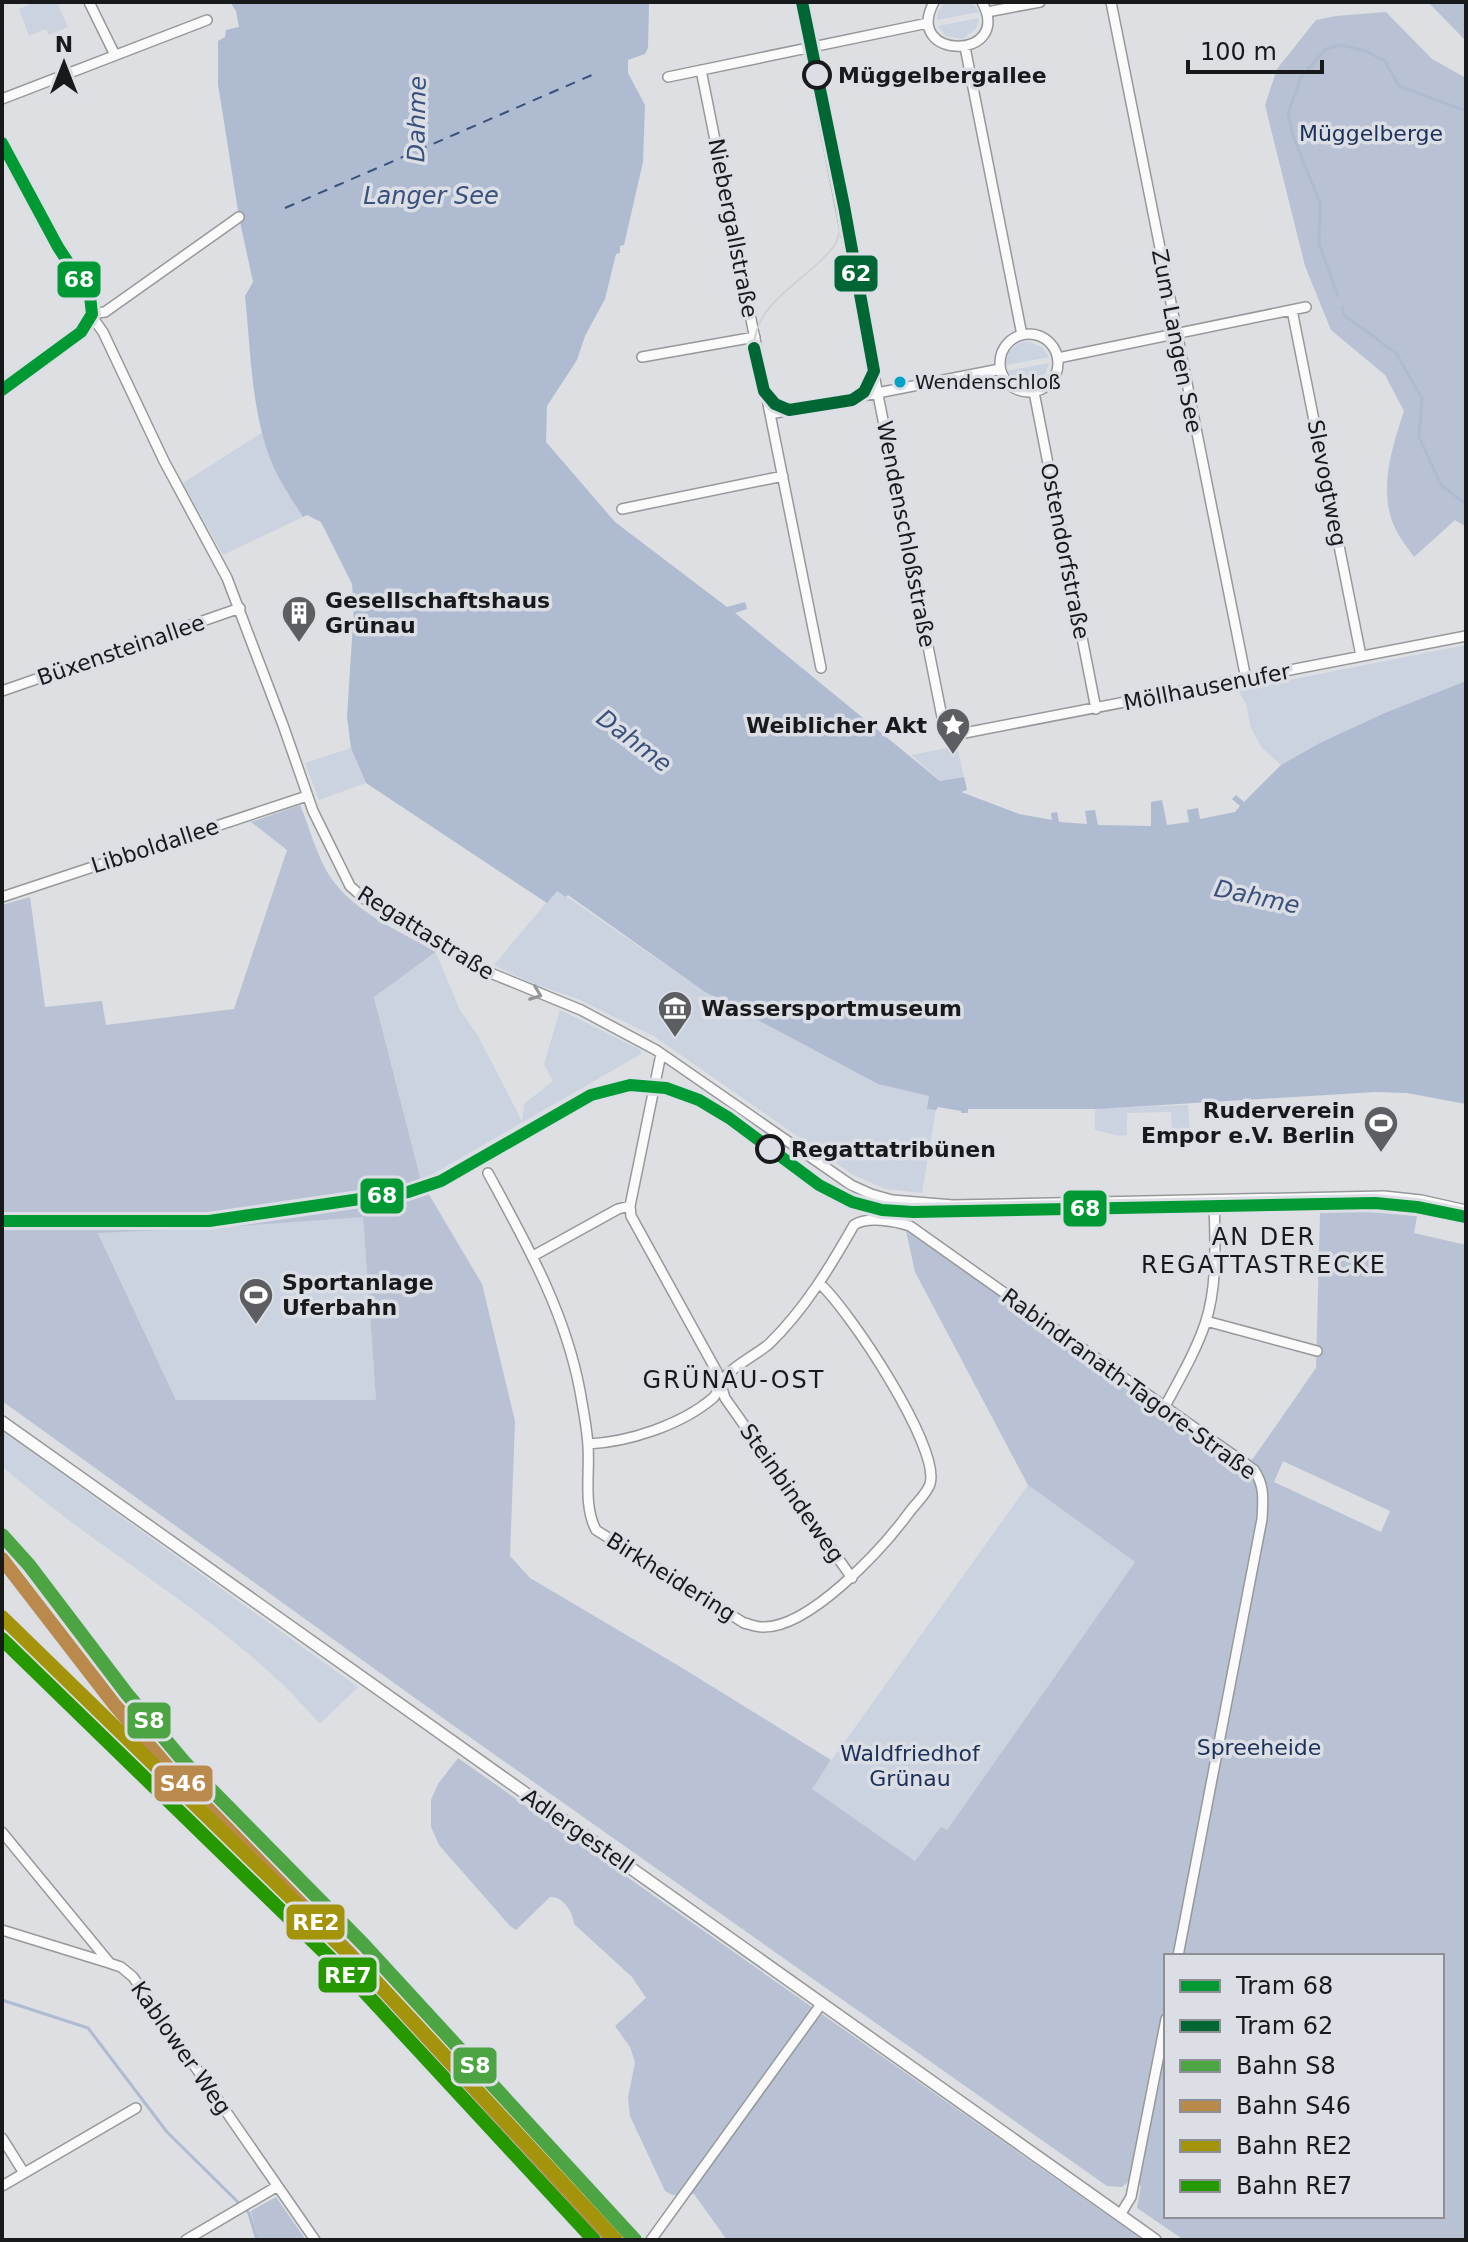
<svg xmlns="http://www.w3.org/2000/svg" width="1468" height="2242" viewBox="0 0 1468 2242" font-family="'DejaVu Sans',sans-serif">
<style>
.green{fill:#cbd3e0}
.forest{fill:#b8c2d4;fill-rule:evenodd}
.water{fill:#aebbd1}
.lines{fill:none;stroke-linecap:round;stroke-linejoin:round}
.stream{stroke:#aebbd1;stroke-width:3}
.ferry{stroke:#39517c;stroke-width:2;stroke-dasharray:10 8;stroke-linecap:butt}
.minor-casing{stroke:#97989a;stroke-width:12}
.major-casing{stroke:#97989a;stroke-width:14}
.minor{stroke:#fafafb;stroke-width:9}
.major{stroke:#fafafb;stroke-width:11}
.tram{stroke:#d0d1d2;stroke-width:2}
.rail-1-casing{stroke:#dbdee4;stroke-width:20}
.rail-2-casing{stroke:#dbdee4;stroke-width:20}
.rail-3-casing{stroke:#dbdee4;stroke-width:20}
.rail-4-casing{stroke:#dbdee4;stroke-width:20}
.rail-1{stroke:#4ca443;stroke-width:14}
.rail-2{stroke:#ba8a4d;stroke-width:14}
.rail-3{stroke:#a3940b;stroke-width:14}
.rail-4{stroke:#269900;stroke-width:14}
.tram-1-casing{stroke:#dbdee4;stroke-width:18}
.tram-2-casing{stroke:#dbdee4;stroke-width:18}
.tram-1{stroke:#093;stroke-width:12}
.tram-2{stroke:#063;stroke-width:12}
.oneway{stroke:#949596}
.stop-dot{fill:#dbdee4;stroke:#18191b;stroke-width:4}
.bus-dot{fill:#01a2c5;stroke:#dbdee4;stroke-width:3}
.labels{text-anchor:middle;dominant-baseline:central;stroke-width:7;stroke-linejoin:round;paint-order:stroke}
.bus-label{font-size:20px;fill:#18191b;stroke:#dbdee4;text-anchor:start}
.stop-label{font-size:22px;font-weight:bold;fill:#18191b;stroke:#dbdee4;text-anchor:start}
.park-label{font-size:22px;fill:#1b315a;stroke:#dbdee4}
.street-label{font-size:22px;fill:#18191b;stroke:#dbdee4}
.poi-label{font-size:22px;font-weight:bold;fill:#18191b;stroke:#dbdee4;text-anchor:start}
.water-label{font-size:24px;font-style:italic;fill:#39517c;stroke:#dbdee4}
.neighbourhood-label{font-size:24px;letter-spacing:2px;fill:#18191b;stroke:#dbdee4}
.line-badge{stroke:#dbdee4;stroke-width:3}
.badge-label{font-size:22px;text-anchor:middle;font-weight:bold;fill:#fff}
</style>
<rect width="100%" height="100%" fill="#dddfe2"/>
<!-- green -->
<path class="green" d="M36 2H57L68 27 49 35 46 29 29 36 19 9Z
M945 2H972L979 12 937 20 938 12Z
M979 18 976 29 962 39 946 36 938 26Z
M1028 341 1042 347 1049 357 1006 365C1006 351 1015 343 1028 341Z
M1049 363 1043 379 1030 385 1015 382 1007 371Z
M263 432 274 468 303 517 223 555 183 483Z
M1466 645V681C1403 706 1341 731 1281 765L1262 748 1251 728 1246 704 1238 690Z
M957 746 964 777 941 781 911 755Z
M351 748 366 783 319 800 305 763Z
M557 890 705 992 878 1084 929 1096 927 1109 936 1110 922 1193 886 1189 853 1175 655 1037 578 999 534 984 494 965Z
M436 953 460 1010 478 1036 522 1121 524 1104 553 1081 544 1064 560 1010 641 1050V1054L421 1181 374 996Z
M1188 1105 1190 1134H1172L1171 1112 1127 1113V1135L1119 1136 1095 1130V1111L1098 1108Z
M363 1216 376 1400H176L98 1232 228 1227Z
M2 1431 358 1687 320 1724C230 1619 104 1557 2 1466Z
M1028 1485 1135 1562 947 1830 915 1861 811 1789Z"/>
<!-- forest -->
<path class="forest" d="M1428 2H1466V41L1464 39Z
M1386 12 1432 59 1466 78V527L1455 520 1414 557C1408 548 1401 540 1396 530 1377 493 1392 447 1404 411L1385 375 1331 330 1305 266 1265 105 1277 69 1316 20 1336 16Z
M300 805C309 826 315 850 326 870 348 910 398 930 436 952L374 997 421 1181 482 1284 515 1421 510 1556 530 1578 679 1666 831 1760 812 1789 915 1861 941 1827 947 1830 1135 1562 1028 1485 915 1272 906 1231 1252 1460 1316 1368 1320 1212H1369L1417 1216 1414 1233 1466 1245V2240H1184L1137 2208 1141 2186 1130 2180 1122 2187 1107 2186 447 1721 2 1401V905L30 897 45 1007 102 1001 106 1025 234 1009 287 850 251 822ZM363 1217 376 1400H176L98 1233 228 1227ZM1283 1461 1390 1511 1381 1532 1274 1482ZM1166 1956H1442V2216H1166Z
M458 1758 1143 2240H727L694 2194 672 2195 665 2191 630 2116 628 2098 635 2062 630 2047 615 2026 646 1998 632 1977 574 1924C573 1912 563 1896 550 1897L516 1930 510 1926 439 1845 431 1827V1800L438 1784Z
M276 2197 306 2240H258L251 2211Z"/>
<!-- water -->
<path class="water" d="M230 2H653L649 3 648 48 645 54 628 60V73L645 105 643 162 624 245 620 246V253L616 254 605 299 585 336 577 360 547 406 546 442 615 522 727 607 745 602 747 609 735 613 940 781 964 777 967 790 961 792 1019 814 1052 820 1051 813 1057 812 1059 822 1087 824 1085 811 1095 810 1098 825 1151 826V802L1162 800 1167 825 1189 822 1187 810 1198 808 1200 819 1235 812 1240 806 1232 799 1236 795 1244 802 1281 765 1320 743 1385 713 1466 681V1104L1407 1093 1375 1092 1096 1109H968V1113H961V1111L938 1107 936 1110 927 1109 929 1096 878 1084 705 992 568 895 566 897 557 891 547 903 366 783 351 748 347 717 354 608 352 584 321 522 307 515 303 517C293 501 282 485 274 468 251 416 251 352 245 296L253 282 239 217 218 84V41L225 37 226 30 239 27 236 11Z"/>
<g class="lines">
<!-- stream -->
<path class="stream" d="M1338 296 1319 244 1320 203 1293 136 1288 113 1301 77 1326 49 1341 45 1366 51 1385 61 1399 86 1466 111
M1342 308 1344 315 1396 353 1422 398 1419 437 1441 485 1466 504
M2 2000 88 2028 167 2132 249 2213 257 2240"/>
<!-- ferry -->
<path class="ferry" d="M285 208 592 75"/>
<!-- minor casing -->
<g class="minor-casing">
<path id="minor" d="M89 2 115 55
M800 2 944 727 949 736 1466 636
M934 2C902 61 1014 61 982 2
M1111 2 1246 679
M987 12 1040 2
M965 47 1022 335
M701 70 821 668
M668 77 928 23
M2 99 207 20
M1292 310 1361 656
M90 314 103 332 164 461 227 578 283 725 313 811 350 886 367 901 493 974 581 1010 656 1050 851 1185 871 1194 892 1200 953 1205 1384 1196 1421 1200 1466 1210
M90 314 105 312 239 217
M1000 363a29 29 0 1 1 58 0a29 29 0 1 1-58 0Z
M642 357 755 337
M1058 358 1306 307
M1034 392 1096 709
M770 414 1000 369
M622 509 783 476
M2 691 240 608
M2 897 307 796
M661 1054 630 1206 631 1216 717 1372 725 1398 852 1578
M488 1173C526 1243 565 1311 580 1391 583 1409 587 1428 588 1446 590 1473 583 1505 596 1530L744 1623C749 1624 756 1627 762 1627 809 1629 882 1549 908 1514 914 1505 927 1494 930 1484 941 1448 848 1308 819 1283
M533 1256 618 1209 630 1206
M1206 1321 1317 1351
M1164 1408C1179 1380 1195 1353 1205 1324 1218 1286 1215 1239 1214 1200
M588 1444C629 1442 681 1425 713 1398 719 1392 720 1383 725 1377 736 1364 756 1355 769 1344 805 1309 830 1267 854 1225 867 1216 895 1221 910 1226L1254 1470C1265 1486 1263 1500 1262 1519L1178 1956
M2 1832 109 1962
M2 1930 109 1963 121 1967 133 1977 315 2240
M2 2138 24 2173
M2 2186 136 2108
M1120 2215 1131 2197 1166 2019
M186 2240 276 2187
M651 2240 822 2003"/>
</g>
<!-- major casing -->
<g class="major-casing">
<path id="major" d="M2 146 55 244 88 297C91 306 92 313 87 322 77 339 21 374 2 387
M2 1422 1155 2240"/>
</g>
<!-- minor -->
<use href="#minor" class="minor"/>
<!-- major -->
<use href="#major" class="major"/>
<!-- tram -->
<path class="tram" d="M754 348C754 299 812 279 836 243L841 228 839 205"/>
<!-- rail-1 casing -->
<g class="rail-1-casing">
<path id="rail-1" d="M2 1535 29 1565 127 1694 185 1763 364 1945 635 2240"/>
</g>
<!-- rail-2 casing -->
<g class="rail-2-casing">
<path id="rail-2" d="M2 1559 114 1704 173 1773 352 1956 613 2240"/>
</g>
<!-- rail-3 casing -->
<g class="rail-3-casing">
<path id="rail-3" d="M2 1617 371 1976 616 2240"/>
</g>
<!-- rail-4 casing -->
<g class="rail-4-casing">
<path id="rail-4" d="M2 1639 360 1987 594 2240"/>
</g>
<!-- rail-1 -->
<use href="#rail-1" class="rail-1"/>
<!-- rail-2 -->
<use href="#rail-2" class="rail-2"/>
<!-- rail-3 -->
<use href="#rail-3" class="rail-3"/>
<!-- rail-4 -->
<use href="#rail-4" class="rail-4"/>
<!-- tram-1 casing -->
<g class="tram-1-casing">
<path id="tram-1" d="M2 143 58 247 90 296 92 314 81 332 2 390
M2 1221H209L408 1192 441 1181 591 1095 630 1085 666 1088 699 1100 729 1118 819 1185 852 1202 882 1210 913 1212 1375 1203 1417 1207 1466 1217"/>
</g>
<!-- tram-2 casing -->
<g class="tram-2-casing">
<path id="tram-2" d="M754 348 764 391 775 404 789 410 852 400 864 392 874 371 844 206 802 2"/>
</g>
<!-- tram-1 -->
<use href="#tram-1" class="tram-1"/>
<!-- tram-2 -->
<use href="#tram-2" class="tram-2"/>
</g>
<!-- one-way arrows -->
<defs><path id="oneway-chevron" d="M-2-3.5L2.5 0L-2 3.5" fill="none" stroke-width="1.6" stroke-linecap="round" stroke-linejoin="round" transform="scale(2)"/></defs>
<use class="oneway" href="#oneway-chevron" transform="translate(536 994) rotate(21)"/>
<!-- icons -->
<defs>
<g id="building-pin" transform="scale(1.8)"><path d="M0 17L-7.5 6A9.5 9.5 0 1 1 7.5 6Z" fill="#5d5e61" stroke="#dbdee4"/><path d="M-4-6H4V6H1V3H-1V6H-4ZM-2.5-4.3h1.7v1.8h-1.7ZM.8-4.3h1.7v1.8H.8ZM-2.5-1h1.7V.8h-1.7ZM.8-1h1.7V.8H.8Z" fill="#fff"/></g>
<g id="sight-pin" transform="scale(1.8)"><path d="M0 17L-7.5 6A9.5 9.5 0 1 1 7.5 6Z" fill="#5d5e61" stroke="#dbdee4"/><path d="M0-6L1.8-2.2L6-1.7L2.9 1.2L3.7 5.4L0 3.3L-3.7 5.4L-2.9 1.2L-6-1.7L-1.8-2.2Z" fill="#fff"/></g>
<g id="museum-pin" transform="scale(1.8)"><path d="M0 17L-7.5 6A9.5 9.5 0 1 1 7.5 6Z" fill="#5d5e61" stroke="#dbdee4"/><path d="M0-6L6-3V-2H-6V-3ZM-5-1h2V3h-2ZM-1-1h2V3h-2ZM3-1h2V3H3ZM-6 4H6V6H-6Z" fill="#fff"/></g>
<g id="stadium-pin" transform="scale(1.8)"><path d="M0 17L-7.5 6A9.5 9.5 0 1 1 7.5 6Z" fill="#5d5e61" stroke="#dbdee4"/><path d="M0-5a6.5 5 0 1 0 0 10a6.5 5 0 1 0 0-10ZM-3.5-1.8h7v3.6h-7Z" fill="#fff"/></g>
</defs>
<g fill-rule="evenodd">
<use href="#building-pin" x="299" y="613"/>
<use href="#sight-pin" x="953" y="725"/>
<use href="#museum-pin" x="675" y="1008"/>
<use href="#stadium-pin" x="1381" y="1123"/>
<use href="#stadium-pin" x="256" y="1295"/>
</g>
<!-- markers -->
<g class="stop-dot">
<circle cx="817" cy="75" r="13"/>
<circle cx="770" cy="1149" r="13"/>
</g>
<circle class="bus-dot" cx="900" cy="382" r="7"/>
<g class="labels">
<!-- bus labels -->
<g class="bus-label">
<text x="915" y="382">Wendenschloß</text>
</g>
<!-- stop labels -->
<g class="stop-label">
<text x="838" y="75">Müggelbergallee</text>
<text x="791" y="1149">Regattatribünen</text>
</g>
<!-- park labels -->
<g class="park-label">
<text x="1371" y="133">Müggelberge</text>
<text x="1259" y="1747">Spreeheide</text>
<text x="910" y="1753">Waldfriedhof<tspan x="910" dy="25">Grünau</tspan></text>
</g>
<!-- street labels -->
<g class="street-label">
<text transform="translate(733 228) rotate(79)">Niebergallstraße</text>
<text transform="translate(1177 341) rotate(79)">Zum Langen See</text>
<text transform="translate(1327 483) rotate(79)">Slevogtweg</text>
<text transform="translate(906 534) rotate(79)">Wendenschloßstraße</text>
<text transform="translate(1065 551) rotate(79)">Ostendorfstraße</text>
<text transform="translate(121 650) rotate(-19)">Büxensteinallee</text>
<text transform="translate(1207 687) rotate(-11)">Möllhausenufer</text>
<text transform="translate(155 846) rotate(-18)">Libboldallee</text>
<text transform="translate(426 933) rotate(32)">Regattastraße</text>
<text transform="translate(1129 1384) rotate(36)">Rabindranath-Tagore-Straße</text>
<text transform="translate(792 1493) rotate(55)">Steinbindeweg</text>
<text transform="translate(671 1577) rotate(32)">Birkheidering</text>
<text transform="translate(578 1831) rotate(35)">Adlergestell</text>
<text transform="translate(181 2048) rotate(55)">Kablower Weg</text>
</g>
<!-- poi labels -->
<g class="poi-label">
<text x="325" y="600">Gesellschaftshaus<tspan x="325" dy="25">Grünau</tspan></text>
<text x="927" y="725" text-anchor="end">Weiblicher Akt</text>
<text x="701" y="1008">Wassersportmuseum</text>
<text x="1355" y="1110" text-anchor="end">Ruderverein<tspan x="1355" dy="25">Empor e.V. Berlin</tspan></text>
<text x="282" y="1282">Sportanlage<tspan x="282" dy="25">Uferbahn</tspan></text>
</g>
<!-- water labels -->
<g class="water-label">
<text transform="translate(417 119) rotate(-89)">Dahme</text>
<text x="431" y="196">Langer See</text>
<text transform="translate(634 741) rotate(37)">Dahme</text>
<text transform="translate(1257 897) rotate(12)">Dahme</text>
</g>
<!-- neighbourhood labels -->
<g class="neighbourhood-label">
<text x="1264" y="1237">AN DER<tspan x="1264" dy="28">REGATTASTRECKE</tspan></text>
<text x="734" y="1380">GRÜNAU-OST</text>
</g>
</g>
<g class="line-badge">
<rect x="833" y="254" width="46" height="39" rx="8" fill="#063"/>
<rect x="56" y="260" width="46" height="39" rx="8" fill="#093"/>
<rect x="359" y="1177" width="46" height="38" rx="8" fill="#093"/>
<rect x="1062" y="1189" width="46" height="39" rx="8" fill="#093"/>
<rect x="126" y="1701" width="46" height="39" rx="8" fill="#4ca443"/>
<rect x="153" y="1764" width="61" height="39" rx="8" fill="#ba8a4d"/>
<rect x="285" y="1903" width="61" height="38" rx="8" fill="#a3940b"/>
<rect x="317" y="1956" width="61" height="38" rx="8" fill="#269900"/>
<rect x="452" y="2046" width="46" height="39" rx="8" fill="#4ca443"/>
</g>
<g class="badge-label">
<text x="856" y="281">62</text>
<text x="79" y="287">68</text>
<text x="382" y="1203">68</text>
<text x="1085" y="1216">68</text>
<text x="149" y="1728">S8</text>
<text x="183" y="1791">S46</text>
<text x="316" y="1930">RE2</text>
<text x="348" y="1983">RE7</text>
<text x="475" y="2073">S8</text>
</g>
<!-- border -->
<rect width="1468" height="2242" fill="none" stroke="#18191b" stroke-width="8"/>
<!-- legend -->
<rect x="1164" y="1954" width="280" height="264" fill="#dbdee4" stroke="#8d8f94" stroke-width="2"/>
<rect x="1180" y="1980" width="40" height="12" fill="#009933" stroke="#8d8f94" stroke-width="2"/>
<text x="1236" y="1994" font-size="24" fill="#18191b">Tram 68</text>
<rect x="1180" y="2020" width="40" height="12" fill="#006633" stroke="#8d8f94" stroke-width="2"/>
<text x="1236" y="2034" font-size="24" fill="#18191b">Tram 62</text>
<rect x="1180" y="2060" width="40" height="12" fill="#4ca443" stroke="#8d8f94" stroke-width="2"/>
<text x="1236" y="2074" font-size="24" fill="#18191b">Bahn S8</text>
<rect x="1180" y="2100" width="40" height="12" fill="#ba8a4d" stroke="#8d8f94" stroke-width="2"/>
<text x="1236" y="2114" font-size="24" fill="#18191b">Bahn S46</text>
<rect x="1180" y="2140" width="40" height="12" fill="#a3940b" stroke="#8d8f94" stroke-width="2"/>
<text x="1236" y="2154" font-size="24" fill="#18191b">Bahn RE2</text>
<rect x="1180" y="2180" width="40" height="12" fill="#269900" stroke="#8d8f94" stroke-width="2"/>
<text x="1236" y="2194" font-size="24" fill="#18191b">Bahn RE7</text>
<!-- north arrow -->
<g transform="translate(64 64)" stroke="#dbdee4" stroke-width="6" paint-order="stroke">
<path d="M0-6L14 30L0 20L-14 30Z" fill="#18191b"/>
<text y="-12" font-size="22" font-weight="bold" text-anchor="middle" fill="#18191b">N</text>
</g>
<!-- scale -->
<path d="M1188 60v12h134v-12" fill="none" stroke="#18191b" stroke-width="4"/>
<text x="1200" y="60" font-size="24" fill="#18191b" stroke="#dbdee4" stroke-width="6" paint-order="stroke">100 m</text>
</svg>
